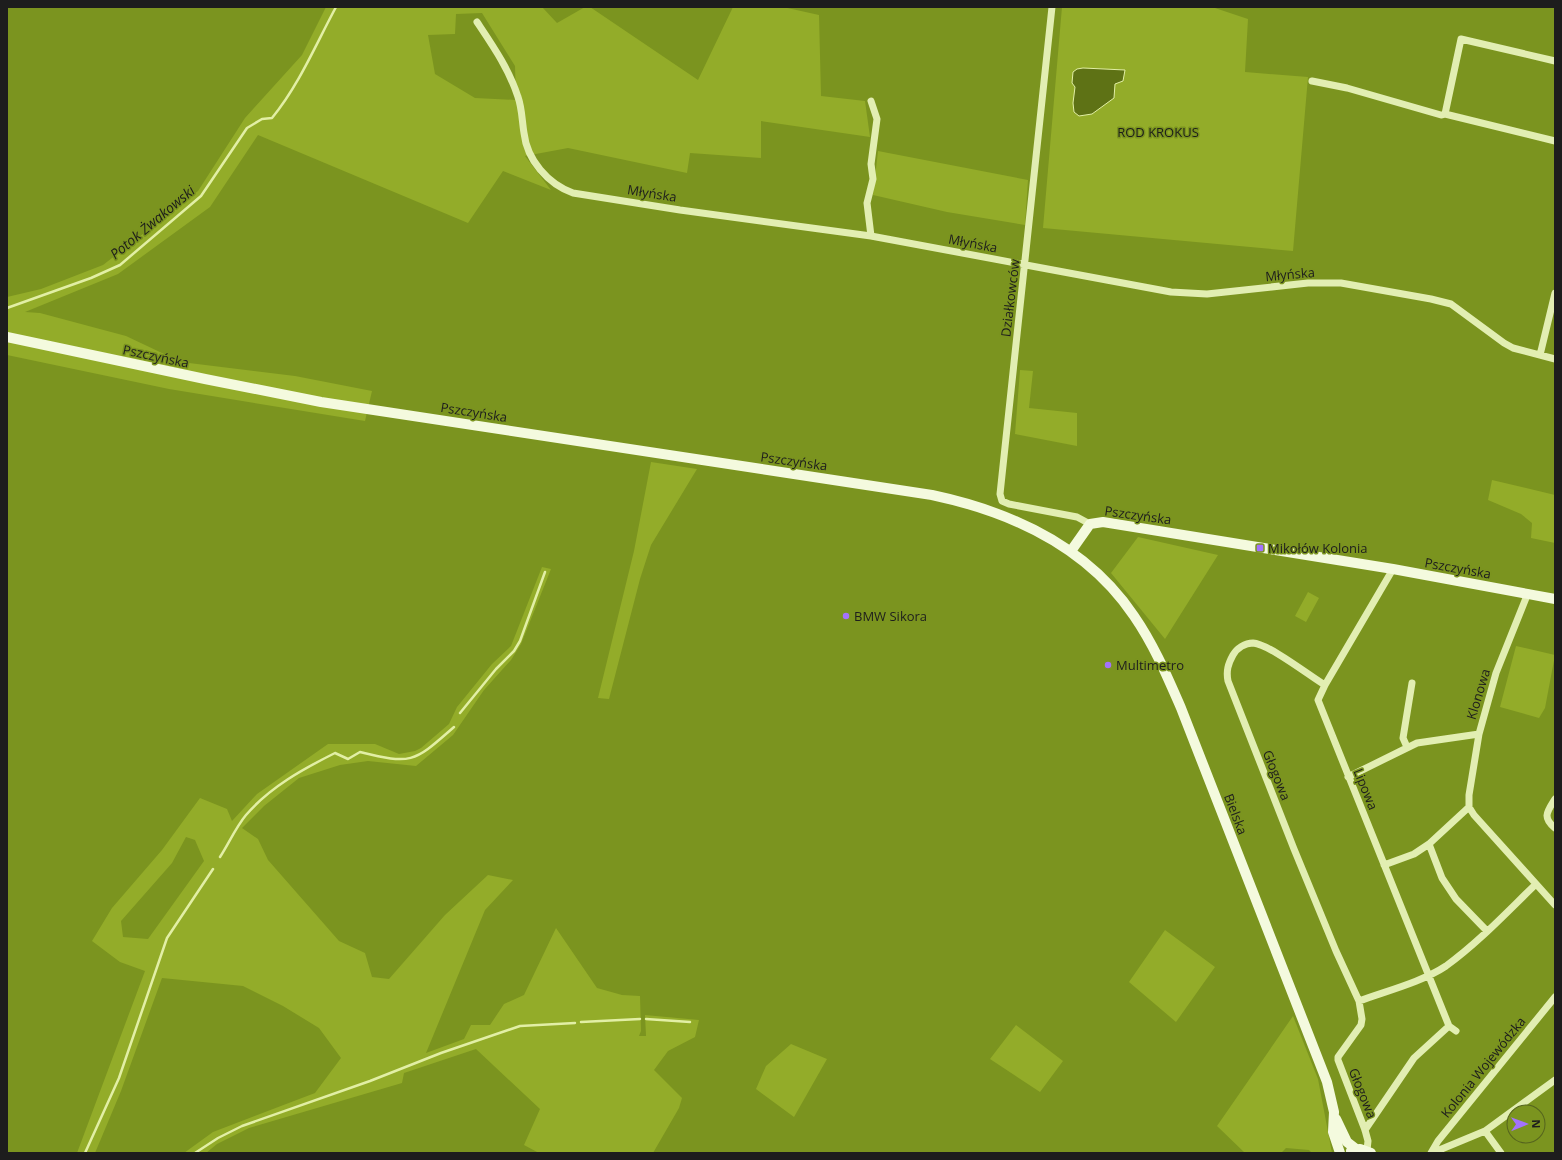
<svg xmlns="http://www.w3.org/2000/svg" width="1562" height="1160" viewBox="0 0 1562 1160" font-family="'Open Sans',sans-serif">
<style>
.green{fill:#93ac29;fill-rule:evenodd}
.water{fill:#5e7215;stroke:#e2efa5}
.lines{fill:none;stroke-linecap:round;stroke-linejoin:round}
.stream{stroke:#e2efa5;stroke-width:2.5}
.street{stroke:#e2eeb2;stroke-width:7}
.secondary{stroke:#f4fade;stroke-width:10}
.poi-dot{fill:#a372fc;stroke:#7b941f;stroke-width:1.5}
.labels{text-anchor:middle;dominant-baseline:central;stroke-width:3;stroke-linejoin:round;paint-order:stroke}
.park-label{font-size:13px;fill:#1c1d1b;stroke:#7b941f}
.street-label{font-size:13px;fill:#1d1d1d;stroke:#7b941f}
.poi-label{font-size:13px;fill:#1d1d1d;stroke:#7b941f;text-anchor:start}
.water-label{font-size:14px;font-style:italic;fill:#1c1c1a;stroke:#7b941f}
</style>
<rect width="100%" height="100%" fill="#7b941f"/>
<!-- green -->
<path class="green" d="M326 7H542L557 23 585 7H590L698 80 733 7H783L819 15 821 96 865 101 870 137 761 121V158L690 153 687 173 568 148 525 156 551 190 503 171 468 223 258 135 210 207 118 274 25 312 40 313 126 336 181 362 295 376 372 391 365 421 169 389 7 355V297L41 289 103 265 198 191 245 118 302 55ZM482 13 515 66 516 100 475 98 435 74 428 35 455 34 456 14Z
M1062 7H1212L1248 19 1245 72 1308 77 1293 251 1043 228Z
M878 151 1028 180 1025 225 947 212 873 195Z
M1020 370 1033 371 1029 408 1077 413V446L1015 434Z
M651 462 697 469 651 545 640 579 609 699 598 698 634 551Z
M1492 480 1555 495V543L1531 538 1532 523 1521 514 1488 500Z
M1138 537 1218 555 1165 639 1111 573Z
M542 567 551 569 521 644 511 660 484 690 453 735 416 766 368 761 340 765 299 778 264 806 242 828 258 839 268 860 339 941 365 953 372 977 389 979 445 915 488 875 513 880 485 910 426 1053 464 1039 471 1025H490L504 1004 524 995 556 928 597 988 622 995 640 996 641 1031 639 1036H646L645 1015 699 1020 695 1037 668 1051 654 1070 682 1098 679 1108 653 1153H539L524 1145 540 1109 476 1049 404 1073 402 1083 249 1128 217 1144 206 1153H184L213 1132 315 1093 341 1058 319 1028 283 1006 243 986 162 978 121 1091 95 1153H77L145 971 120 962 92 941 112 908 162 850 200 798 227 809 232 821 257 794 328 744H375L399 754 415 751 421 748 449 724 457 707 492 664 511 646ZM186 837 195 840 204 861 148 939 123 937 121 921 172 863Z
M1308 592 1319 598 1306 622 1295 616Z
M1516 646 1555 655 1545 708 1539 718 1500 707Z
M1165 930 1215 967 1176 1022 1129 982Z
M1293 1016 1318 1079 1332 1153H1312L1309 1150 1286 1148 1281 1153H1245L1217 1126Z
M1016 1025 1063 1061 1040 1092 990 1059Z
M791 1044 827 1059 794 1117 756 1089 766 1066Z"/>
<!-- water -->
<path class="water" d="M1083 68 1125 70 1123 81 1115 84 1114 98 1092 114 1079 116 1074 112 1073 103 1075 87 1072 83 1073 72 1077 69Z"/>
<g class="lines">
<!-- stream -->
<path class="stream" d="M7 308 91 278 120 265 201 196 247 128 262 119 272 118C299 85 316 44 336 7
M460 713 496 669 514 651 520 641 545 572
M220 857C229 843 236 827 246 815 270 787 303 769 335 753L348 759 360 752C413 765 414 762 454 727
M646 1019 690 1022
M581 1022 640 1019
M85 1153 119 1078 167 938 213 869
M195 1153 218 1138 242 1126 370 1081 441 1053 520 1026 575 1023"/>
<!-- street -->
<path class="street" d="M1052 7 1000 494 1002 501 1009 504 1077 517 1090 524
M477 22C493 46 509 69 518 97 522 108 522 121 524 133 527 160 548 184 573 193L680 210 871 236 1171 292 1207 294 1308 283H1341L1431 299 1451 304 1504 343 1513 348 1555 359
M1312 81 1347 88 1441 115 1445 114 1555 141
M1445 114 1461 39 1555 61
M871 236 867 203 873 179 871 164 877 119 871 101
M1540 355 1555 293
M1393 569 1325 685 1318 700 1449 1026 1456 1031
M1528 593 1496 673 1479 734 1469 795V807L1474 815 1555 905
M1325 685C1310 676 1269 644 1253 643 1245 643 1237 648 1233 655 1228 664 1226 671 1228 681L1294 849 1336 951 1359 1001C1386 991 1422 982 1446 966 1479 942 1507 912 1536 884
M1407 747 1403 738 1412 683
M1348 777 1417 743 1479 734
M1555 799C1547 812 1542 817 1555 828
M1429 844 1442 878 1456 899 1487 931
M1384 865 1414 854 1429 844 1469 807
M1359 1001 1362 1019 1361 1025 1338 1057V1060L1365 1130 1368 1141 1367 1150
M1365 1130 1414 1058 1449 1026
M1485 1131 1501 1153
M1431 1153 1438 1141 1555 997
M1432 1153 1485 1131 1555 1080"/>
<!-- secondary -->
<path class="secondary" d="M7 337 205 379 321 402 932 495C1012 512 1087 546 1134 616 1154 645 1167 676 1181 708L1327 1082 1334 1112 1333 1132 1340 1153
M1071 551 1090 524 1103 522 1393 569 1555 599
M1336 1119 1347 1142 1356 1149
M1351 1151 1360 1149 1371 1153"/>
</g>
<!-- markers -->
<g class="poi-dot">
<rect x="1256" y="544" width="8" height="8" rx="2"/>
<circle cx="846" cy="616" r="4"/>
<circle cx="1108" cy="665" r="4"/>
</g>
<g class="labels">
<!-- park labels -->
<g class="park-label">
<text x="1158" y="132">ROD KROKUS</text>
</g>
<!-- street labels -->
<g class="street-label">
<text transform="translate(652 193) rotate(9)">Młyńska</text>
<text transform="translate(973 243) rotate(11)">Młyńska</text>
<text transform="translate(1290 274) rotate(-5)">Młyńska</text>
<text transform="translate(1010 298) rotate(-83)">Działkowców</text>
<text transform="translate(156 356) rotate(12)">Pszczyńska</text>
<text transform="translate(474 412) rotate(9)">Pszczyńska</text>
<text transform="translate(794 461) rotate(8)">Pszczyńska</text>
<text transform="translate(1138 515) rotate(8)">Pszczyńska</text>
<text transform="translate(1458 568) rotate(10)">Pszczyńska</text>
<text transform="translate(1478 694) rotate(-73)">Klonowa</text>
<text transform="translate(1277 775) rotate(68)">Głogowa</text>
<text transform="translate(1366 789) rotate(68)">Lipowa</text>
<text transform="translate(1236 814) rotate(69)">Bielska</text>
<text transform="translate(1483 1067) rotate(-51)">Kolonia Wojewódzka</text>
<text transform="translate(1363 1093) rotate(68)">Głogowa</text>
</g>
<!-- poi labels -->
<g class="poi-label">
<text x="1268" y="548">Mikołów Kolonia</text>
<text x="854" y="616">BMW Sikora</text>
<text x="1116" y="665">Multimetro</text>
</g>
<!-- water labels -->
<g class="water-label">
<text transform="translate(152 222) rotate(-40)">Potok Żwakowski</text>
</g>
</g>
<!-- border -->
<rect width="1562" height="1160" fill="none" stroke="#1d1d1d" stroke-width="16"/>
<!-- north arrow -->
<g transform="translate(1526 1124) rotate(89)"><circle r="19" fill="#7b941f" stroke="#55641e"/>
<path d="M0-3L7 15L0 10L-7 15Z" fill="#a372fc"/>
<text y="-6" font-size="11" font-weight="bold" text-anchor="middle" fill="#1d1d1d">N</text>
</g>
</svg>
